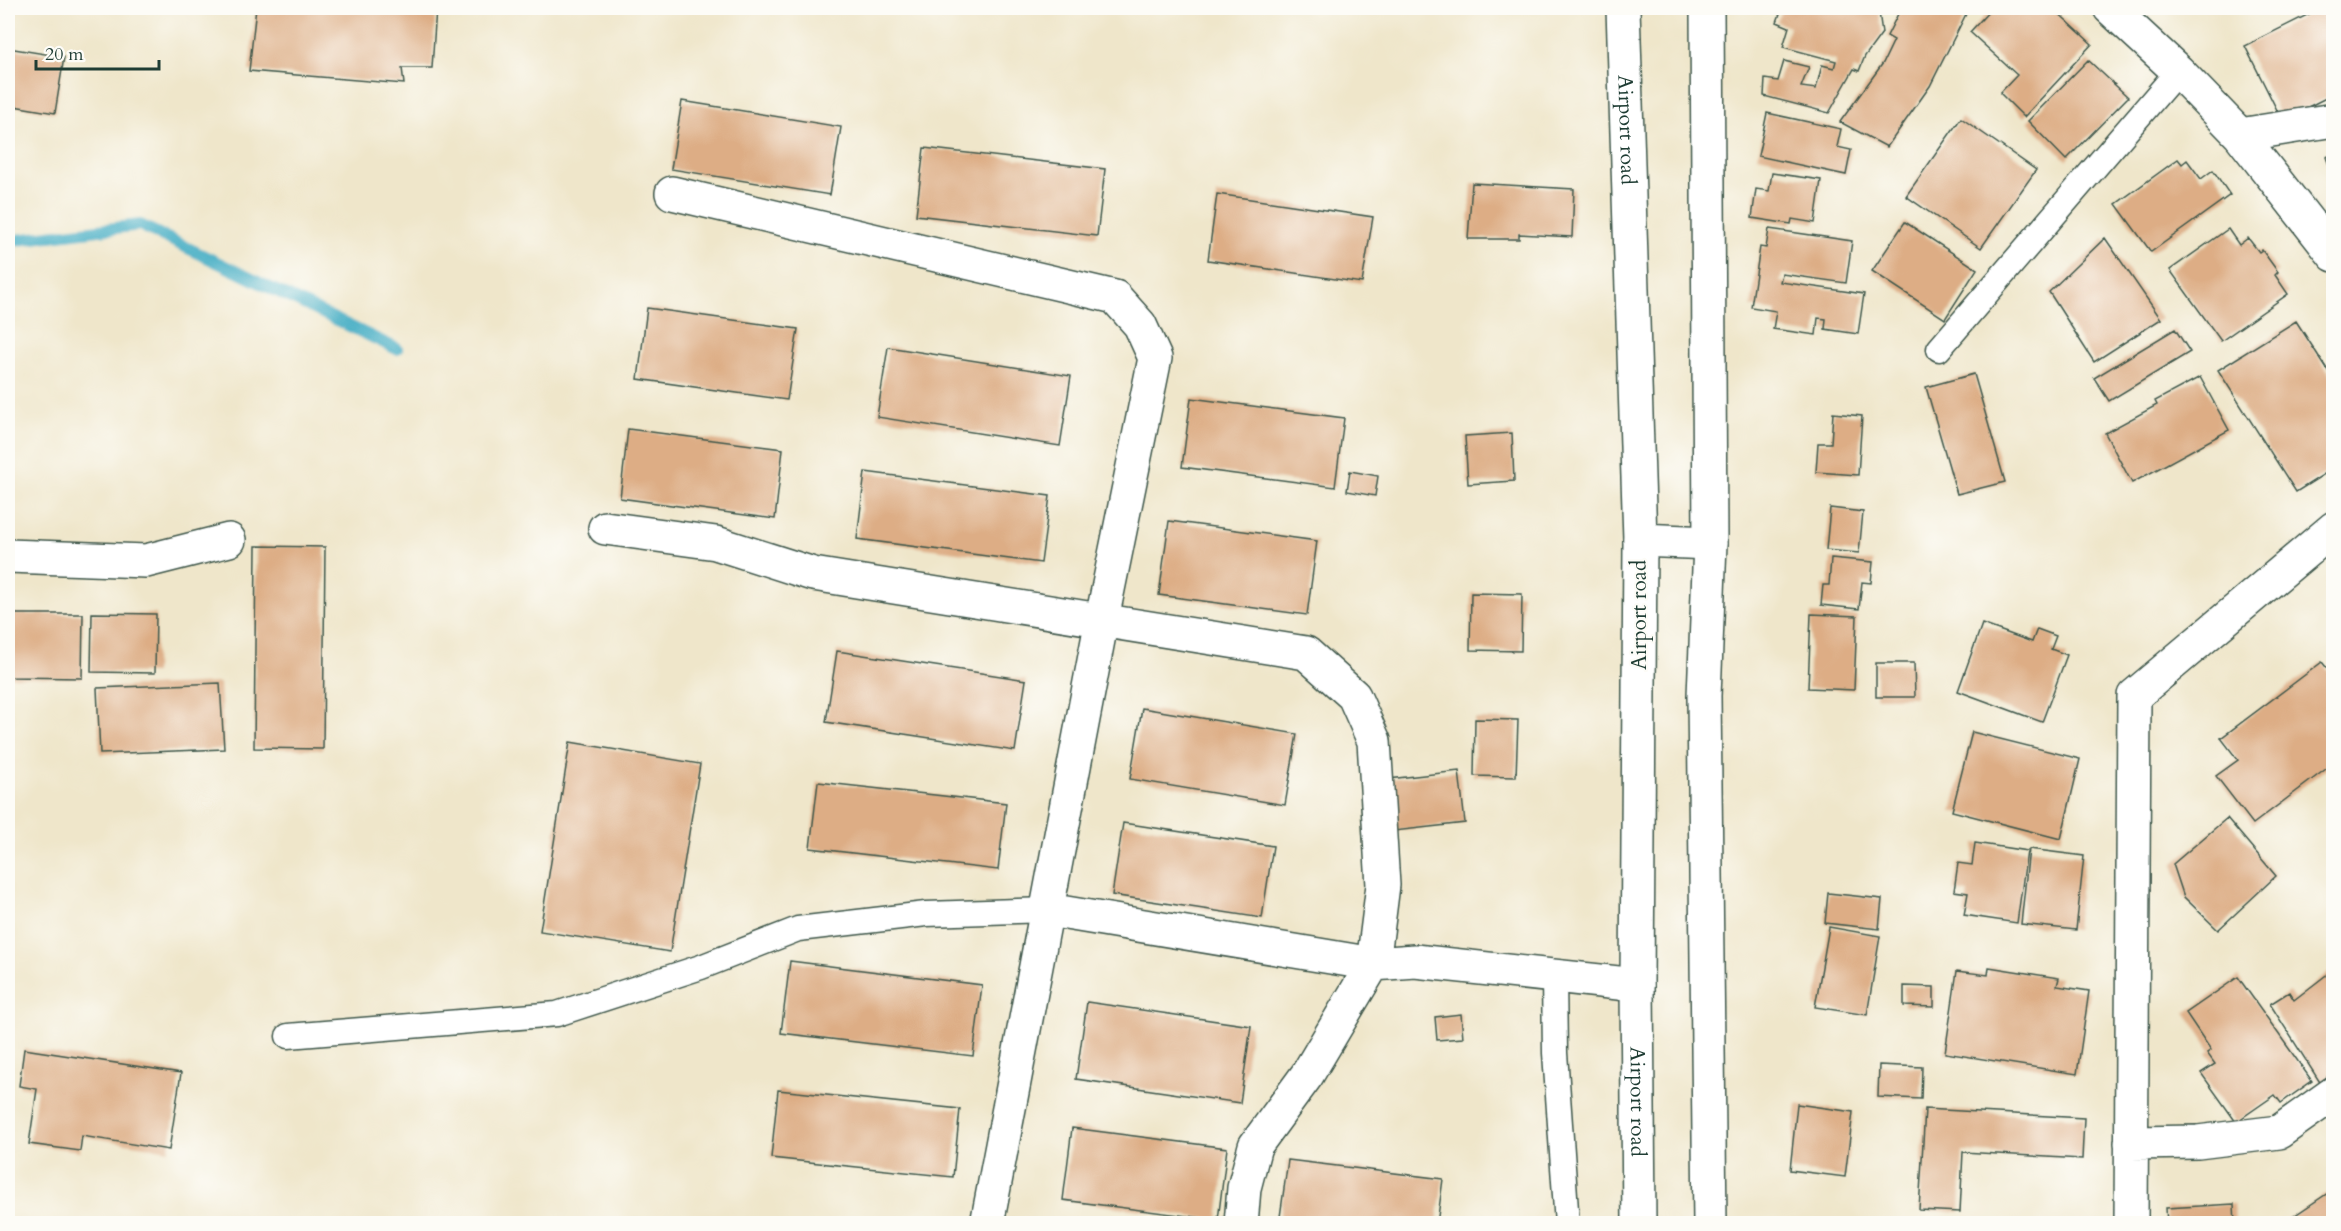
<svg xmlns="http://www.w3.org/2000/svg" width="2341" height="1231" viewBox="0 0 2341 1231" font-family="Cardo,serif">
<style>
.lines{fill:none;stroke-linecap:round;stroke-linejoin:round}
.stream{stroke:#45adc4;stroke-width:12}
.building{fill:#ddad85}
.lane-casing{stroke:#3e564a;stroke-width:27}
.street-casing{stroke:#3e564a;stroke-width:36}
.secondary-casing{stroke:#3e564a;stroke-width:36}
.lane{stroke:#fff;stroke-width:24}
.street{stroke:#fff;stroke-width:33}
.secondary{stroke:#fff;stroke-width:33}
.labels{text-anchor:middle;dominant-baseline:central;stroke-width:4.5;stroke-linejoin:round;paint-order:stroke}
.street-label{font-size:21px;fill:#1f3d34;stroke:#fdfcf7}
</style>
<rect width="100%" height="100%" fill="#fdfcf7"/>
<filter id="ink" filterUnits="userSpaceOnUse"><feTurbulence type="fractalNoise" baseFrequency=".0167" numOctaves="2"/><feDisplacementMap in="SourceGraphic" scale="12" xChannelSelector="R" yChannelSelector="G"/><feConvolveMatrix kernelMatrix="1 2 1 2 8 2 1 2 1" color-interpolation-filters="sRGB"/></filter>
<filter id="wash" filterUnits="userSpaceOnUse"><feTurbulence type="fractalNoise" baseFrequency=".008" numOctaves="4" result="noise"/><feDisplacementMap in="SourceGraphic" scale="24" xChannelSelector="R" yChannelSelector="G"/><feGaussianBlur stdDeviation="1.35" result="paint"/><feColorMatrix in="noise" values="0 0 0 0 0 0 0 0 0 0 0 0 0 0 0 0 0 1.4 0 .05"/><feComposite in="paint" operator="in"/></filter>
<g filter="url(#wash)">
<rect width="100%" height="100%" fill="#efe6ca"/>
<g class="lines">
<!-- stream -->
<path class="stream" d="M8 241 140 225 397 349"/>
</g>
<g id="blocks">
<!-- building -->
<path class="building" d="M256 8H303L368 12V8H436L432 68H402L404 84 249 71Z
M1782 8H1863L1879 12 1882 33 1865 56 1859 71 1854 69 1829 113 1764 96 1765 79 1778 81 1784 61 1809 67 1801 87 1816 89 1822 65 1834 68 1836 61 1783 47 1789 27 1777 22Z
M1901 8H1962L1968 10 1930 86 1887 147 1840 122 1883 63 1894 40 1887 36Z
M1992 8H2053L2092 44 2024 117 2000 93 2017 75 1970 32Z
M2321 8H2334V94L2282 120 2245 46Z
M8 48 64 57 55 113 8 105Z
M2088 60 2128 97 2066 160 2028 121Z
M682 101 841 127 830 195 671 169Z
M1767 113 1841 129 1837 147 1851 150 1846 175 1758 156Z
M1961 118 2036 170 1981 248 1906 196Z
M924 148 1105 169 1097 236 916 215Z
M2334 154V176H2333L2326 157Z
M2178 159 2182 164 2187 160 2201 179 2213 170 2230 195 2151 252 2116 204Z
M1772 173 1821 180 1815 223 1792 219 1791 224 1752 218 1756 189 1769 191Z
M1472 183 1574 189 1572 237 1519 234V239H1468Z
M1217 194 1373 217 1362 283 1208 260Z
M1905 222 1977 269 1945 319 1872 271Z
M1769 229 1852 241 1846 283 1782 274 1780 282 1864 294 1858 334 1825 329 1826 319 1818 318 1816 335 1773 329 1776 311 1751 307 1760 247 1766 248Z
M2228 229 2239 245 2248 238 2259 252 2262 250 2278 272 2275 275 2288 294 2221 341 2170 270Z
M2105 238 2161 319 2094 362 2049 292Z
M647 308 798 329 787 400 638 379Z
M2296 321 2334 380V468L2296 492 2218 370Z
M2175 329 2190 352 2109 401 2094 378Z
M888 347 1071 376 1060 446 877 417Z
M1974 374 2005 482 1957 494 1926 387Z
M2200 377 2229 430 2132 483 2105 433 2157 405 2155 401Z
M1191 398 1344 418 1335 487 1182 467Z
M1833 413 1862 416 1858 475 1816 472 1818 443H1831Z
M628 429 783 449 775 519 620 498Z
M1512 433 1514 481 1468 484 1465 436Z
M1350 471 1378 476 1375 496 1347 491Z
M865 472 1050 496 1041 563 857 539Z
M1830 508 1863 512 1859 553 1826 550Z
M1169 521 1317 541 1307 615 1159 595Z
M256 546 325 547 323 749 254 748Z
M1831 558 1873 562 1871 583 1862 582 1859 609 1821 605 1823 585H1829Z
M1471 593 1522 594 1521 651 1470 650Z
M92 613 156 614 155 673 91 672Z
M8 614H83L82 678 8 677Z
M1811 614 1857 616 1854 690 1808 688Z
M1982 624 2032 642 2037 629 2056 636 2051 649 2067 655 2042 722 1958 691Z
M837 651 1026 680 1015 751 826 722Z
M2322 662 2334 677V763L2253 824 2216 776 2238 760 2221 738Z
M1876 663H1914L1915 697H1876Z
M220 683 224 749 100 754 97 688Z
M1142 708 1297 734 1285 805 1130 779Z
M1475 719 1518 720 1516 777 1474 776Z
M1972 732 2080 759 2061 839 1952 811Z
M570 742 700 764 670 952 540 931Z
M1459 771 1465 823 1394 831 1389 779Z
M818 782 1006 803 998 870 810 848Z
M2227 818 2276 876 2218 930 2184 897 2173 864Z
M1123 823 1273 846 1262 918 1112 895Z
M1975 843 2027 851 2017 923 1964 915 1968 893 1954 891 1958 863 1972 865Z
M2029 849 2084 856 2076 930 2021 924Z
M1828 893 1882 899 1879 929 1825 923Z
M1829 927 1880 936 1867 1015 1815 1007Z
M790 961 982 985 973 1056 781 1033Z
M1989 967 2059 978 2057 986 2089 991 2077 1074 1945 1053 1957 971 1988 975Z
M2334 969V1075L2321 1084 2270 1004 2289 992 2294 1000Z
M2238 977 2312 1081 2281 1103 2275 1095 2236 1122 2201 1073 2215 1064 2207 1053 2211 1050 2186 1013Z
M1904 986 1934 987V1007L1904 1006Z
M1087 1002 1251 1026 1240 1103 1076 1079Z
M1461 1014 1463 1038 1437 1040 1435 1017Z
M24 1049 181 1073 169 1150 82 1136 80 1151 29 1144 37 1089 19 1086Z
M1879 1065 1922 1067 1921 1099 1878 1097Z
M778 1090 960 1109 953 1177 771 1158Z
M1797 1104 1853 1112 1845 1177 1790 1170Z
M1925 1109 2084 1118 2082 1159 1963 1152 1960 1212 1919 1210Z
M1072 1128 1227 1148 1218 1220 1063 1200Z
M1288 1160 1443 1179 1437 1224H1279Z
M2331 1191 2334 1195V1224H2282Z
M2234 1204 2235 1224H2167L2166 1208Z"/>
</g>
</g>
<g filter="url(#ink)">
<use href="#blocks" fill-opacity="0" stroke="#3e564a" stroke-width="1.5"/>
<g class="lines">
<!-- lane casing -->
<g class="lane-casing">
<path id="lane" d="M1939 349 2178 71
M1554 976 1555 1053 1567 1224
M288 1036 557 1014 701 967 798 929 926 914 1048 910"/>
</g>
<!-- street casing -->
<g class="street-casing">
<path id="street" d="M2110 8 2178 71 2240 135 2334 255
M2240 135 2334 120
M672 193 1115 297 1140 325 1155 358 1102 619 987 1224
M605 528 716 543 813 574 1306 653 1354 696 1374 741 1383 885 1373 964 1307 1075 1255 1146 1244 1188 1241 1224
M8 556 146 561 229 540
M1048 910 1373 964 1415 961 1637 985
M2131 1143 2198 1142 2279 1132 2334 1093
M2131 1224 2134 696 2334 528"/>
</g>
<!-- secondary casing -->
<g class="secondary-casing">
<g id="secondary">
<path id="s1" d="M1623 8 1640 540 1637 985 1639 1224"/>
<path d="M1707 8 1710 543 1704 696 1710 1224"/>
<path d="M1640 540 1710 543"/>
</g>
</g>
<!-- lane -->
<use href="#lane" class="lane"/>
<!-- street -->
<use href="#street" class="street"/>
<!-- secondary -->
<use href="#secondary" class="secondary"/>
</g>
</g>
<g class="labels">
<!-- street labels -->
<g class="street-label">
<text stroke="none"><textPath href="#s1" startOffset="122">Airport road</textPath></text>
<text transform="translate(1639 615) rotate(-90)">Airport road</text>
<text stroke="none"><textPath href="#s1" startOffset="1094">Airport road</textPath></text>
</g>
</g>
<!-- margin -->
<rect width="2341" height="1231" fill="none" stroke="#fdfcf7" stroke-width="30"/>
<!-- scale -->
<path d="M36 60v9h123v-9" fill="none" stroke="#1f3d34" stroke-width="3"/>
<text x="45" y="60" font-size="18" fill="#1f3d34" stroke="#fdfcf7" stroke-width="4.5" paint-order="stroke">20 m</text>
</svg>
